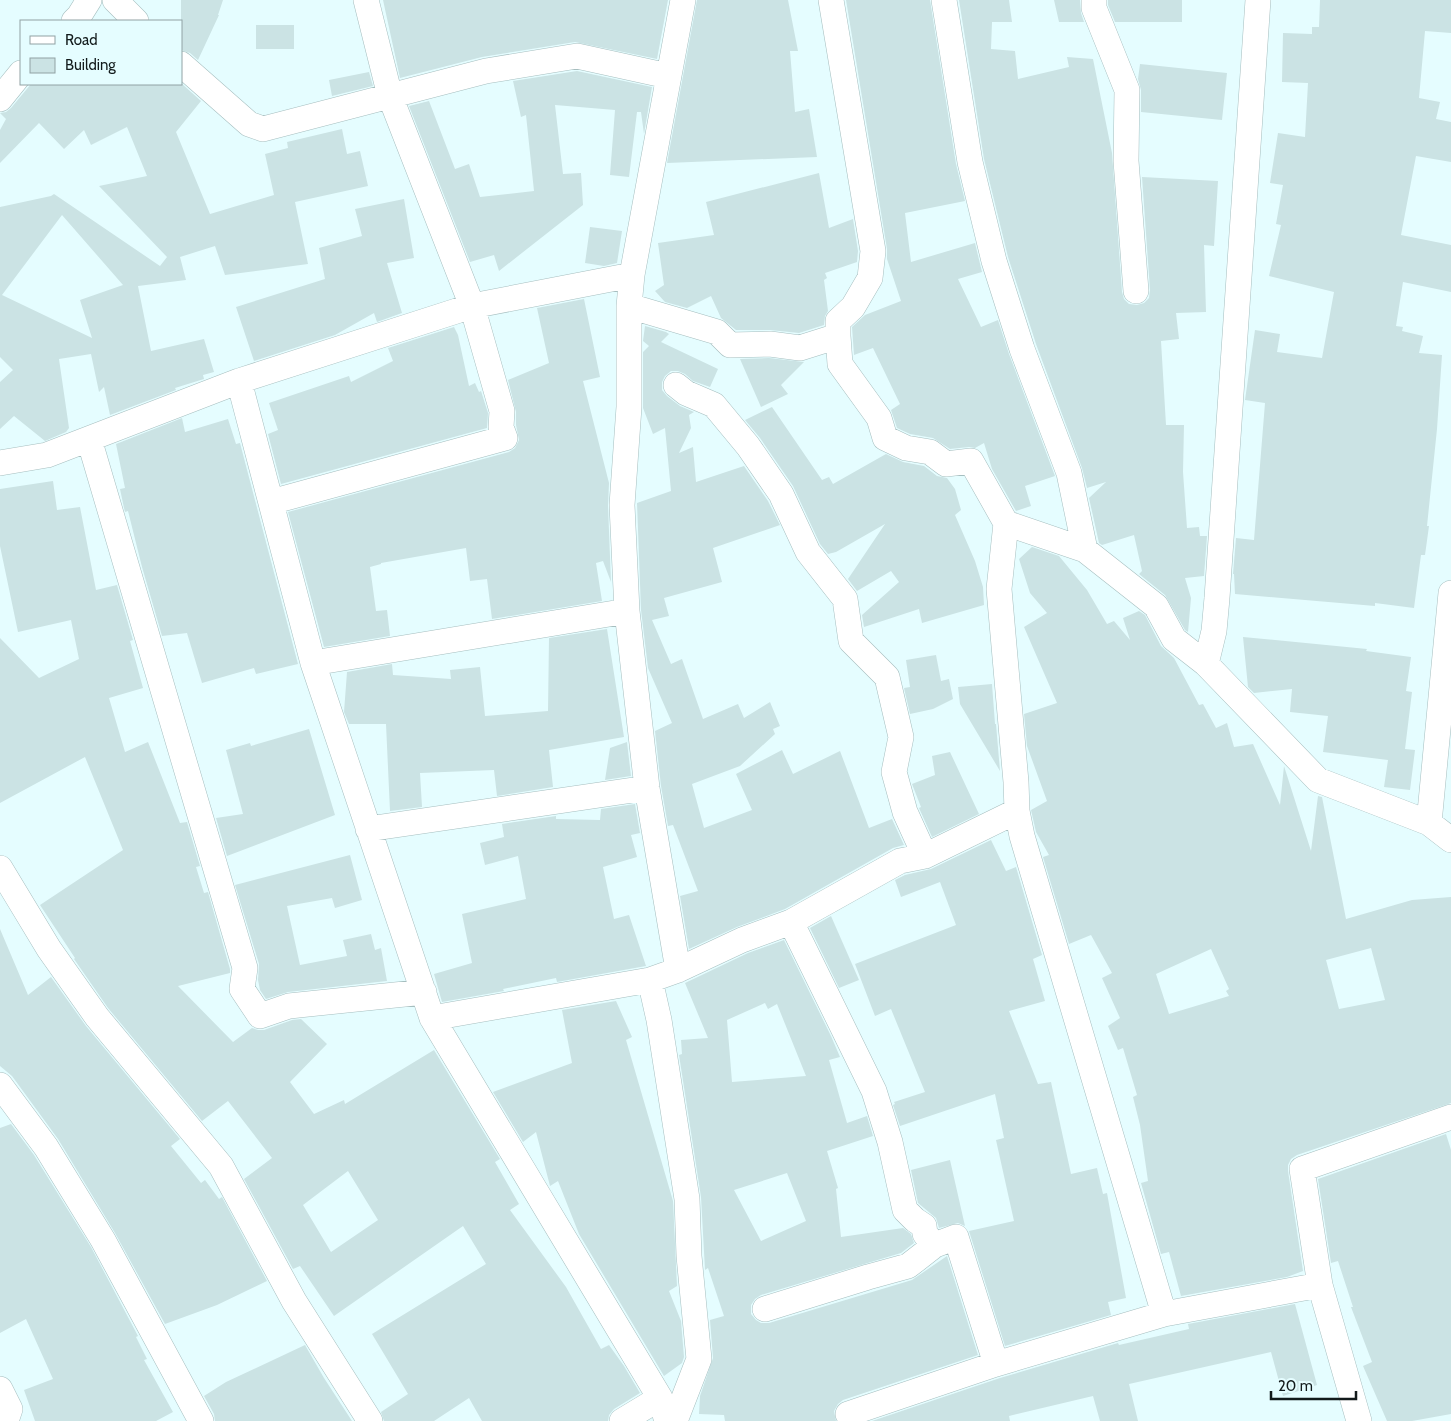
<svg xmlns="http://www.w3.org/2000/svg" width="1451" height="1421" viewBox="0 0 1451 1421" font-family="Cabin,sans-serif">
<style>
.building{fill:#cbe3e4;fill-rule:evenodd}
.lines{fill:none;stroke-linecap:round;stroke-linejoin:round}
.minor-casing{stroke:#a6bebf;stroke-width:26}
.minor{stroke:#fff;stroke-width:25}
</style>
<rect width="100%" height="100%" fill="#e5fdff"/>
<!-- building -->
<path class="building" d="M181 0H223L218 15H219L198 60 190 53 181 50Z
M383 0H668L657 59 575 42 482 57 400 78Z
M697 0H788L798 51H790L795 112 809 109 817 157 667 163Z
M846 0H930L956 164 965 201 905 213 911 262 975 243 982 272 958 279 981 327 998 320 1009 354 1055 476 1025 486 1031 506 1016 511 992 469 984 443 975 448 969 447 950 449 933 438 910 434 897 428 891 410 900 404 873 348 854 355 852 327 865 315 901 301 887 259V249Z
M959 0H1009L1012 22H992L991 49 1015 51 1018 79 1069 67 1067 57 1093 59 1112 153 1122 292 1124 299 1129 304 1137 305 1144 303 1149 298 1150 290 1142 177 1218 181 1214 246 1204 245 1206 312 1176 313 1179 339 1161 341 1166 425H1184L1183 472 1187 528 1199 527 1200 536H1207L1204 576 1185 578 1191 598 1188 632 1185 630 1165 595 1139 574 1142 571 1134 535 1102 545 1099 543 1089 498 1106 482 1087 488 1082 468 1036 344 1008 257 984 159Z
M1054 0H1080L1081 13 1084 22H1059Z
M1108 0H1182V22H1115L1108 5Z
M1320 0H1451V33L1425 31 1419 98 1440 102 1436 119 1451 122V162L1416 156 1401 235 1451 245V292L1403 282 1396 326 1403 327 1402 331 1423 336 1419 353 1442 355 1437 429 1427 526H1429L1425 555H1421L1414 608 1375 603V606L1235 594 1234 574H1233L1236 538 1254 540 1265 403 1245 400 1255 330 1280 334 1277 352 1322 358 1334 292 1269 276 1281 225 1276 224 1283 185 1270 183 1278 133 1305 137 1308 83 1282 82 1283 33 1312 34V27H1319Z
M256 25H294V49H256Z
M1140 64 1227 73 1222 120 1141 112V90L1138 79Z
M577 71 652 87 644 134 641 112H637L629 177 610 175 615 110 555 105 563 174 581 173 583 205 499 271 494 255 470 262 409 106 429 101 455 169 469 164 480 197 534 191 526 115 521 117 513 81Z
M369 72 373 86 332 96 329 80Z
M181 83 201 101 176 132 210 214 274 195 265 154 288 148 287 142 342 129 347 154 360 151 368 186 295 202 308 264 225 275 215 246 180 257 186 280 138 286 151 351 204 339 214 372 203 375 204 379 175 388 176 390 110 415 104 387 99 392 91 354 59 359 69 428 66 432 45 441 14 416 0 429V382L13 370 0 357V207L51 196 54 194 160 266 167 257 99 186 147 176 127 127 91 145 84 130 64 149 39 123 0 163V130L6 119 0 113 6 112 11 108 31 84ZM62 215 123 285 80 300 92 338 2 295Z
M819 173 829 228 853 219 858 251 857 262 825 273 827 278 824 280 828 311 825 316 824 325 799 333 770 330H736L721 318 711 296 687 308 665 302 655 291 664 285 658 243 714 235 706 202Z
M404 199 414 258 387 263 402 313 377 322 374 313 335 335 254 361 236 307 325 279 319 248 362 236 355 209Z
M590 227 622 231 617 263 604 266 585 263Z
M584 299 600 377 583 381 609 483 608 506 611 582 603 561 596 563 602 601 492 619 487 579 470 581 466 548 381 563V564L370 567 376 611 387 610 390 636 324 647 288 512 509 452 515 448 519 440 516 425V412L508 380 549 363 537 308Z
M645 326 666 332 669 334 661 342 718 369 710 387 693 381 685 374 678 371H671L665 376 662 382V390L667 396 680 406 694 412 689 415 691 428 679 453 693 447 696 482 744 466 768 501 780 525 713 548 722 582 664 598 669 616 652 620 671 664 682 659 703 719 738 704 744 718 770 702 780 726 773 729 775 734 740 766 692 784 704 828 752 810 736 774 782 750 793 774 840 751 869 828 892 819 904 845 893 848 785 909 737 927 689 949 680 896 698 891 673 825 668 826 661 786 655 731 672 723 648 668 641 610 637 503 671 491 665 428 653 434 643 408V352L649 346 643 341Z
M454 327 458 335 469 386 475 383 479 392 481 391 488 413 487 428 281 484 268 434 278 430 269 403 349 376 351 382 393 361 388 348Z
M769 358 804 362 781 385 788 394 761 407 740 359Z
M772 407 822 480 829 477 833 484 886 454 903 462 924 466 937 476 947 478 955 489 961 510 955 515 975 561 983 587 984 605 922 623 919 609 864 627 862 615 899 582 891 571 857 591 848 579 885 524 836 552 828 554 820 544 793 486 760 438 745 420Z
M182 418 185 432 228 419 236 444 240 443 298 664 256 674 254 668 202 683 187 633 162 636 142 567 128 511 125 512 124 508 120 489 125 488 116 444Z
M53 481 57 510 80 507 96 590 117 585 133 640 130 641 143 688 109 698 125 752 148 742 180 823 187 822 200 866 196 867 204 893 208 892 230 969V973L178 986 233 1042 252 1028 258 1030H264L292 1020 301 1019 327 1044 290 1082 314 1114 344 1100 345 1104 434 1050 500 1159 495 1162 519 1204 510 1210 566 1287 601 1349 609 1345 624 1366 640 1393 614 1409 609 1415 608 1421H482L469 1398 434 1421H384L381 1412 408 1394 372 1334 486 1264 463 1226 334 1316 300 1266 293 1269 244 1179 272 1158 228 1101 202 1121 108 1008 74 959 75 958 40 905 123 850 85 757 0 803V638L39 678 79 659 71 620 18 632 0 546V489ZM348 1171 378 1220 331 1252 303 1205Z
M1032 547 1059 556 1087 590 1107 624 1114 621 1130 640 1123 618 1139 611 1145 615 1161 646 1174 658 1199 705 1203 704 1216 728 1227 723 1234 747 1253 744 1280 805 1284 766 1311 851 1318 796 1322 797 1346 919 1412 900 1451 897V1103L1297 1155 1291 1159 1288 1165V1171L1303 1271 1287 1277 1181 1296 1169 1252 1161 1254 1141 1183 1148 1181 1140 1125 1133 1097 1137 1095 1123 1048 1118 1050 1108 1026 1120 1018 1102 978 1112 973 1091 935 1069 944 1043 857 1049 855 1036 832 1031 810 1047 801 1027 746 1024 714 1057 703 1024 627 1047 613 1030 593 1019 559ZM1371 948 1385 1000 1339 1009 1326 960ZM1211 949 1229 989 1226 991 1229 996 1169 1014 1156 974Z
M607 629 624 737 549 750 553 787 497 796 494 770 420 773 422 807 390 811 386 724H349L344 712 347 672 392 664 393 675 451 679 450 670 480 667 485 716 548 711 549 638Z
M1243 637 1367 649 1366 651 1411 657 1406 691 1412 692 1405 749 1415 750 1410 790 1384 787 1388 760 1323 752 1328 716 1290 712 1292 689 1254 693 1248 687Z
M936 655 941 681 949 679 953 699 933 709 910 714 904 688 910 687 906 660Z
M992 684 995 724H996L1000 771 960 704 958 687Z
M309 729 335 815 227 856 216 818 243 814 226 750 250 743 251 746Z
M627 742 631 776 605 780 610 748Z
M950 752 979 814 932 837 919 808 921 807 912 784 935 775 932 756Z
M635 804 640 833 631 835 637 857 603 867 614 919 629 915 646 966 557 982 556 978 503 989 504 991 442 1002 434 974 472 963 462 914 526 899 518 856 485 865 480 843 504 837 502 824 556 816V819L600 820 601 809Z
M991 840 1006 871 1016 867 1042 955 1033 959 1045 1001 1009 1011 1038 1084 1051 1082 1071 1174 1097 1168 1103 1194 1107 1193 1126 1298 1108 1302 1111 1315 1005 1346 969 1231 1014 1221 996 1140 1004 1138 995 1094 900 1126 893 1105 895 1104 894 1102 925 1092 891 1009 875 1016 855 964 956 925 940 882 901 897 895 880 905 875 931 869Z
M350 855 362 900 335 908 332 898 287 906 300 965 347 956 343 940 371 934 375 950 381 948 387 981 288 992 266 999 260 990 258 980 259 964 235 885Z
M831 916 859 980 839 988 810 928Z
M0 929 28 995 51 977 86 1026 180 1139 171 1146 201 1183 205 1180 219 1199 222 1197 267 1281 217 1305 165 1324 115 1233 58 1139 12 1076 0 1066Z
M784 940 831 1036 840 1057 829 1060 847 1123 867 1116 873 1136 827 1151 838 1188 836 1189 841 1237 903 1228 911 1234 914 1243 901 1253 761 1295 755 1299 751 1305V1314L756 1320 761 1323H769L912 1280 947 1256 978 1355 843 1400 838 1404 834 1411 836 1421H725L724 1415 699 1414 700 1396 713 1358 710 1320 724 1316 708 1268 705 1270 701 1197 679 1055 682 1054 681 1040 708 1038 685 983 748 953ZM765 1003 768 1009 777 1004 806 1076 732 1082 727 1020ZM787 1173 806 1221 761 1241 734 1190Z
M616 1001 632 1037 626 1040 673 1201 677 1286 669 1291 681 1321 684 1357 682 1363 664 1376 579 1234 558 1181 550 1186 536 1132 523 1142 493 1092 572 1063 562 1010Z
M11 1124 34 1155 91 1247 138 1336 136 1337 147 1359 144 1360 173 1412 156 1421H35L24 1390 53 1379 26 1319 0 1333V1128Z
M1446 1134 1451 1150V1414L1412 1421H1387L1363 1366 1372 1362 1351 1307H1353L1338 1261 1331 1263 1318 1179Z
M950 1160 965 1226 958 1223 939 1228 936 1218 918 1203 911 1170Z
M1295 1304 1317 1385 1283 1396 1271 1352 1129 1384 1138 1421H1100L1093 1396 1009 1416 1010 1421H872L1000 1378 1118 1343 1119 1345 1189 1329 1188 1324Z
M305 1345 324 1378 352 1421H215L214 1414 204 1396 226 1382Z"/>
<g class="lines">
<!-- minor casing -->
<g class="minor-casing">
<path id="minor" d="M115 0 136 21
M944 0 970 162 994 261 1022 349 1069 473 1085 550
M1094 0V8L1127 90 1126 161 1136 291
M74 21 79 16 89 0
M181 64 249 124 263 129 486 71 577 56 668 76
M0 99 21 73
M629 306 717 332 730 345 770 344 800 348 838 336V321L853 307 870 278 873 251 831 0
M838 336 840 364 879 418 885 438 906 448 930 452 946 464 971 461 1006 523 999 589 1016 782 1017 811 1022 836 1164 1314
M239 381 313 663 432 1018 660 1398 667 1421
M676 385 686 393 714 405 748 446 781 494 808 552 845 599 851 641 887 677 901 737 894 772 905 812 925 856
M89 439 245 968 242 989 260 1016 289 1006 424 992
M0 463 47 455 239 381 472 306 632 275
M271 502 505 438 501 427 502 411 472 306 390 96 366 0
M1006 523 1085 550 1156 606 1174 639 1206 664 1318 780 1429 823 1451 840
M313 663 627 611
M1206 664 1214 631 1217 598 1258 0
M1429 823 1451 593
M368 829 647 788
M0 868 49 949 97 1017 221 1166 294 1301 370 1421
M791 922 874 1091 890 1142 905 1210 915 1220 924 1226 925 1234 935 1245 956 1237 996 1364 1164 1314 1320 1285
M678 970 647 788 627 611 622 505 629 407V306L632 275 683 0
M650 980 659 1020 687 1199 689 1256 699 1359 675 1421
M432 1018 650 980 678 970 742 940 791 922 900 861 925 856 1017 811
M0 1085 46 1147 103 1240 201 1421
M765 1309 868 1277 908 1266 935 1245
M0 1389 10 1409 6 1421
M848 1414 996 1364
M622 1421 660 1398
M1359 1421 1320 1285 1302 1169 1451 1117"/>
</g>
<!-- minor -->
<use href="#minor" class="minor"/>
</g>
<!-- legend -->
<rect x="20" y="20" width="162" height="65" fill="#e5fdff" stroke="#91a2a4"/>
<rect x="30" y="36" width="25" height="8" fill="#ffffff" stroke="#91a2a4"/>
<text x="65" y="45" font-size="15" fill="#121a1b">Road</text>
<rect x="30" y="58" width="25" height="15" fill="#cbe3e4" stroke="#91a2a4"/>
<text x="65" y="70" font-size="15" fill="#121a1b">Building</text>
<!-- scale -->
<path d="M1271 1391v8h85v-8" fill="none" stroke="#121a1b" stroke-width="2.5"/>
<text x="1278" y="1391" font-size="15" fill="#121a1b" stroke="#e5fdff" stroke-width="4" paint-order="stroke">20 m</text>
</svg>
